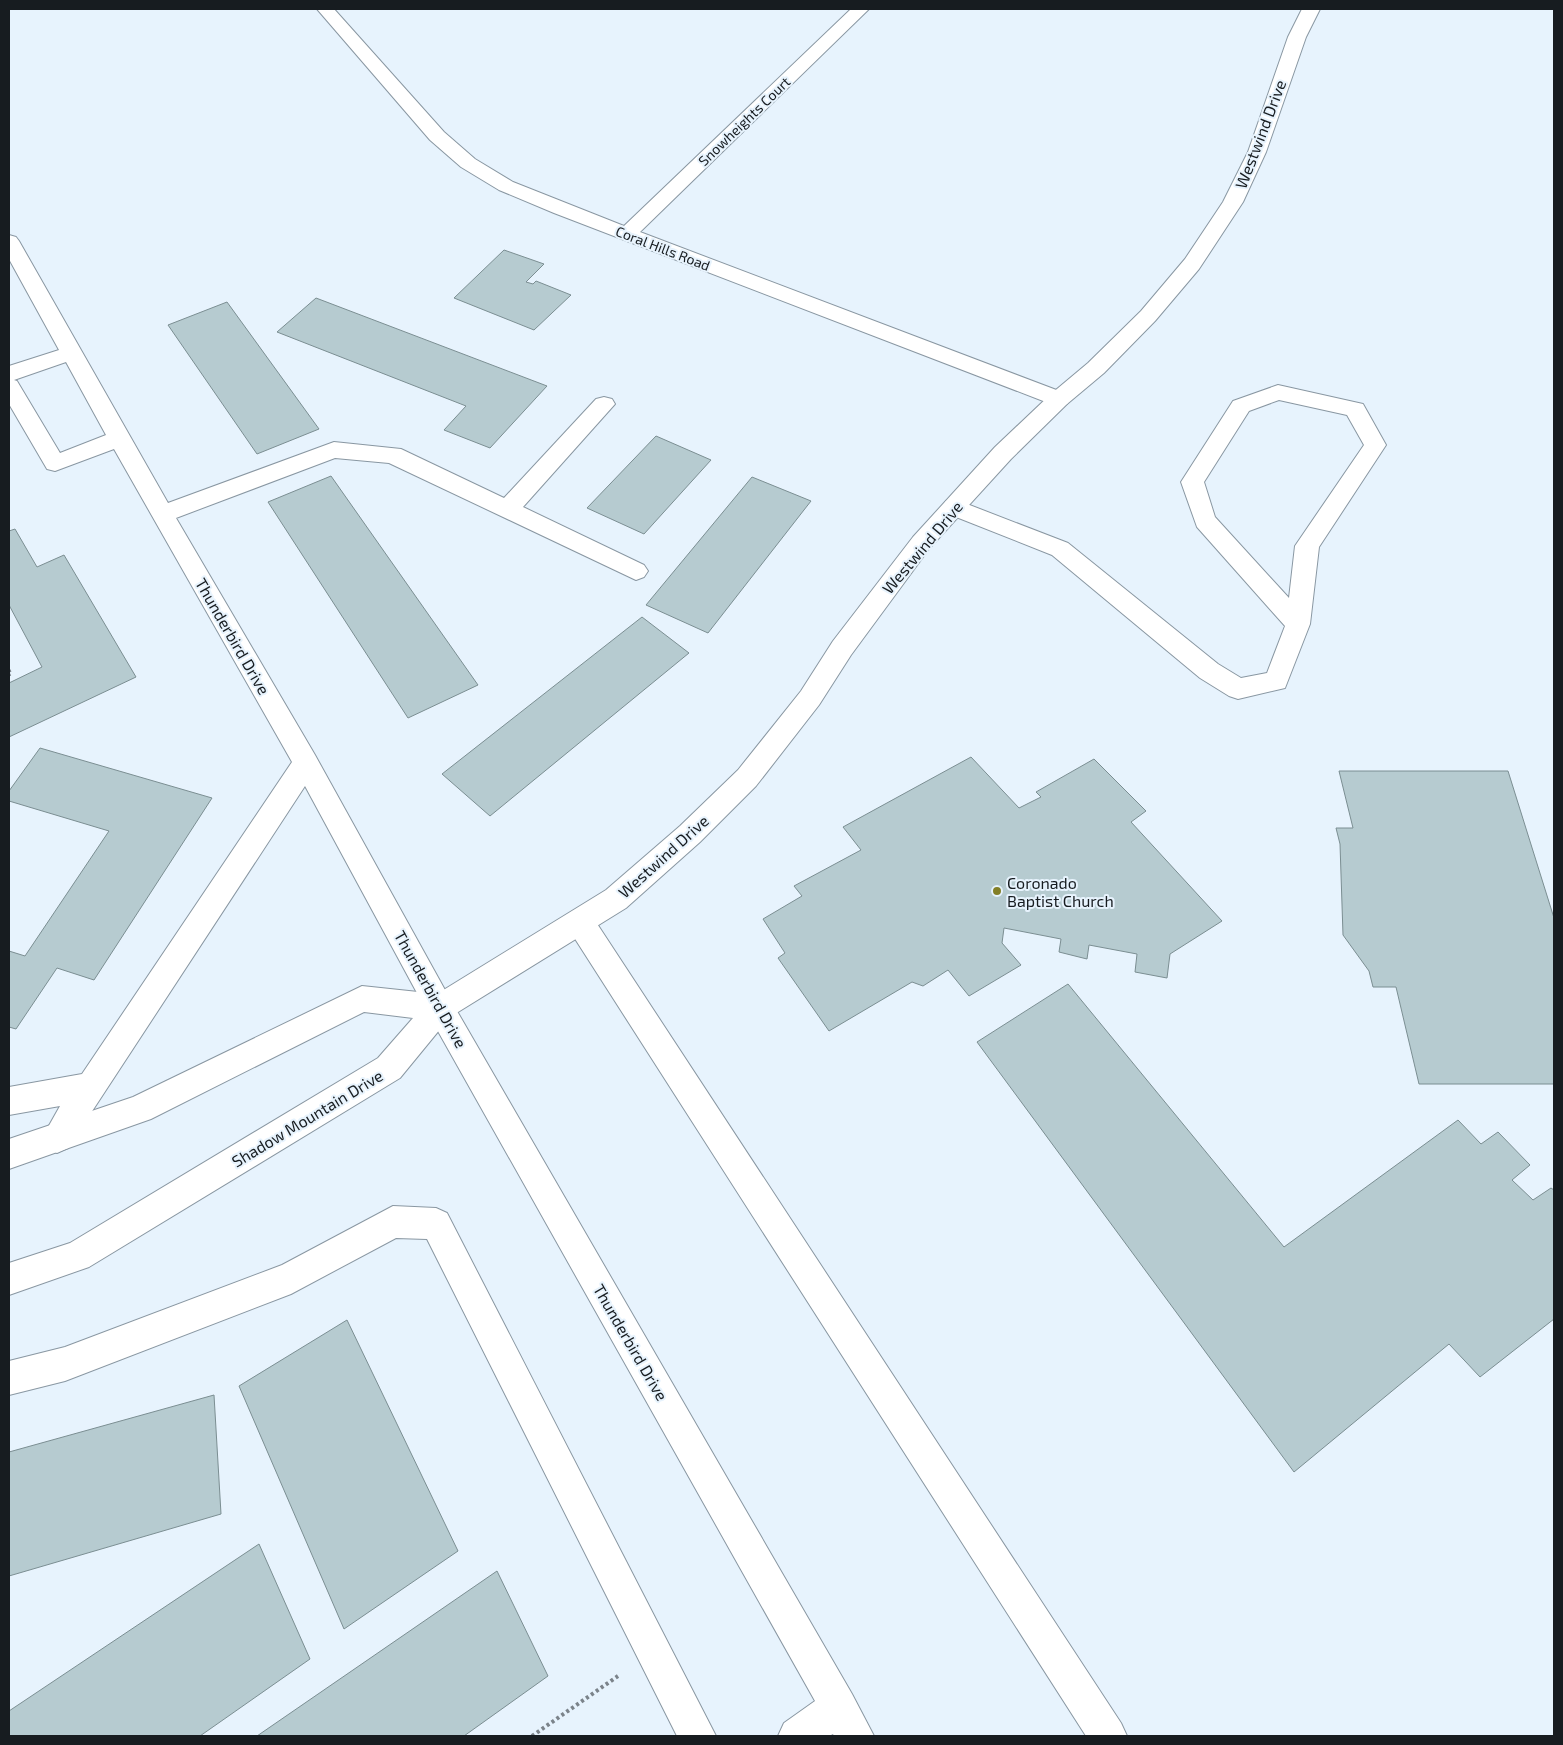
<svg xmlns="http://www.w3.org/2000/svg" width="1563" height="1745" viewBox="0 0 1563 1745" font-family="'Exo 2',sans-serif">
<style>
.building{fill:#b6cbd0;stroke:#7b8e92}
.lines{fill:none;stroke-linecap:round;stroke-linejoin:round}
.minor-casing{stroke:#8997a2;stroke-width:2}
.major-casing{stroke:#8997a2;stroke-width:2}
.path-far1{stroke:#7b838a;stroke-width:3;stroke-dasharray:2.5 2.5;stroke-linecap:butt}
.path{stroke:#7b838a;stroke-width:4;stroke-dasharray:3 3;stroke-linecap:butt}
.minor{fill:#fff;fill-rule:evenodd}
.major{fill:#fff;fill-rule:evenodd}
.poi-dot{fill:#837f27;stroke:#e7f3fd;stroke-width:2}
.labels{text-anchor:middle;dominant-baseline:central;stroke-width:4;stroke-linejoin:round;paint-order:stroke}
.far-street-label{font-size:14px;fill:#171c20;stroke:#e7f3fd}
.street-label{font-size:16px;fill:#171c20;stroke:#e7f3fd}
.poi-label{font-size:16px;fill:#171c20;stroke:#e7f3fd;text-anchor:start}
</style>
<rect width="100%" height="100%" fill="#e7f3fd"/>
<!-- building -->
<path class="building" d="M504 250 544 264 526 282 533 284 536 281 571 295 534 330 454 298Z
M316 298 547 386 490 448 444 430 466 406 277 332Z
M227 302 319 429 257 454 168 325Z
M656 436 711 460 644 534 587 508Z
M331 476 478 685 408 718 268 502Z
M752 477 811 501 708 633 646 605Z
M15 529 37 567 64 555 136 677 9 737V683L42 667 9 605V531Z
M642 617 689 653 490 816 442 774Z
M40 748 212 798 94 980 57 968 16 1029 9 1027V951L25 956 109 831 9 801V791Z
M971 757 1019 808 1041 797 1036 792 1094 759 1146 811 1131 822 1222 921 1170 954 1167 978 1135 972 1137 954 1089 945 1087 959 1059 952 1061 939 1004 928 1002 943 1021 965 969 996 948 970 923 986 912 982 829 1031 778 958 785 953 763 919 802 896 794 886 861 850 843 827Z
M1339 771H1508L1554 918V1084H1419L1396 987H1373L1369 971 1343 935 1340 844 1336 828H1353Z
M1068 984 1284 1247 1458 1120 1481 1144 1498 1132 1530 1165 1512 1180 1533 1200 1551 1188 1554 1190V1319L1480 1377 1449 1344 1294 1472 977 1042Z
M347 1320 458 1551 344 1629 239 1386Z
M214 1395 221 1514 9 1576V1452Z
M259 1544 310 1659 200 1736H9V1711Z
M497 1571 548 1676 464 1736H257Z"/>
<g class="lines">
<!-- minor casing -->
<g class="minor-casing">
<path id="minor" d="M317 9H334L444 132 475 159 513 182 624 226 851 9H869L640 232 1067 394 1070 399 1067 404 1059 406 1051 404 554 213 499 190 461 167 430 140Z
M9 235 16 237 19 241 168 503 334 442 401 449 504 498 596 399 604 397 612 399 615 404 523 507 644 565 648 571 644 577 636 580 389 463 335 458 176 518 315 755 450 999 852 1694 874 1736H834L833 1734 829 1736H778L784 1723 815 1701 430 1017 305 786 68 1148 57 1153 46 1148 42 1138 60 1106 9 1115V1087L82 1074 292 762 114 449 55 471 47 469 9 404V366L59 350 9 259ZM66 362 106 435 60 453 17 381 14 380Z
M1278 385 1363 404 1386 445 1319 547 1310 624 1285 688 1238 699 1229 696 1200 678 1052 555 946 513 942 507 946 501 954 499 1068 543 1218 664 1241 678 1267 673 1285 626 1197 527 1181 482 1233 401ZM1279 400 1347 415 1364 445 1295 546 1289 598 1215 517 1204 482 1249 411Z
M580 910 590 913 1121 1723 1127 1736H1086L570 931 566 922 570 913Z
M393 1206 436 1208 447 1213 716 1736H677L427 1239 396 1238 291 1294 65 1381 9 1395V1361L65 1347 282 1265Z"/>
</g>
<!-- major casing -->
<g class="major-casing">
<path id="major" d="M1302 9H1320L1306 37 1266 152 1243 202 1199 269 1155 321 1104 373 1067 404 1011 459 929 549 851 655 819 705 756 786 700 842 626 908 450 1017 400 1078 89 1267 9 1295V1263L70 1243 378 1058 413 1018 364 1012 151 1119 9 1169V1139L133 1097 362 986 437 994 606 890 680 826 738 770 801 691 833 641 913 537 995 447 1051 394 1088 363 1141 311 1185 259 1223 202 1248 152 1288 37Z"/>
</g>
<!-- path-far1 -->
<path class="path-far1" d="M9 670 11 674 9 675"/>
<!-- path -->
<path class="path" d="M532 1736 618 1676"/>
<!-- minor -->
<use href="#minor" class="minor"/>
<!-- major -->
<use href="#major" class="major"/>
</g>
<!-- markers -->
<circle class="poi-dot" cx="997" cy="891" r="5"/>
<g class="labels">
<!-- far-street labels -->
<g class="far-street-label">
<text transform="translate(744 121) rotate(-44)">Snowheights Court</text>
<text transform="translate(663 248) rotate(21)">Coral Hills Road</text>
</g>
<!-- street labels -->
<g class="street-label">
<text transform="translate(1260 134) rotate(-69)">Westwind Drive</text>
<text transform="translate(922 547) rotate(-50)">Westwind Drive</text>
<text transform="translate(233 636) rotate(60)">Thunderbird Drive</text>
<text transform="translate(663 856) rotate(-42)">Westwind Drive</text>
<text transform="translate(431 989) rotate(61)">Thunderbird Drive</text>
<text transform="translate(307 1118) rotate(-31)">Shadow Mountain Drive</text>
<text transform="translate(631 1342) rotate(60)">Thunderbird Drive</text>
</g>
<!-- poi labels -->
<g class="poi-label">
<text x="1007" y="882">Coronado<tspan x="1007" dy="18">Baptist Church</tspan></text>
</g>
</g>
<!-- border -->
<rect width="1563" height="1745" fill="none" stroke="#171c20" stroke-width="20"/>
</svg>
